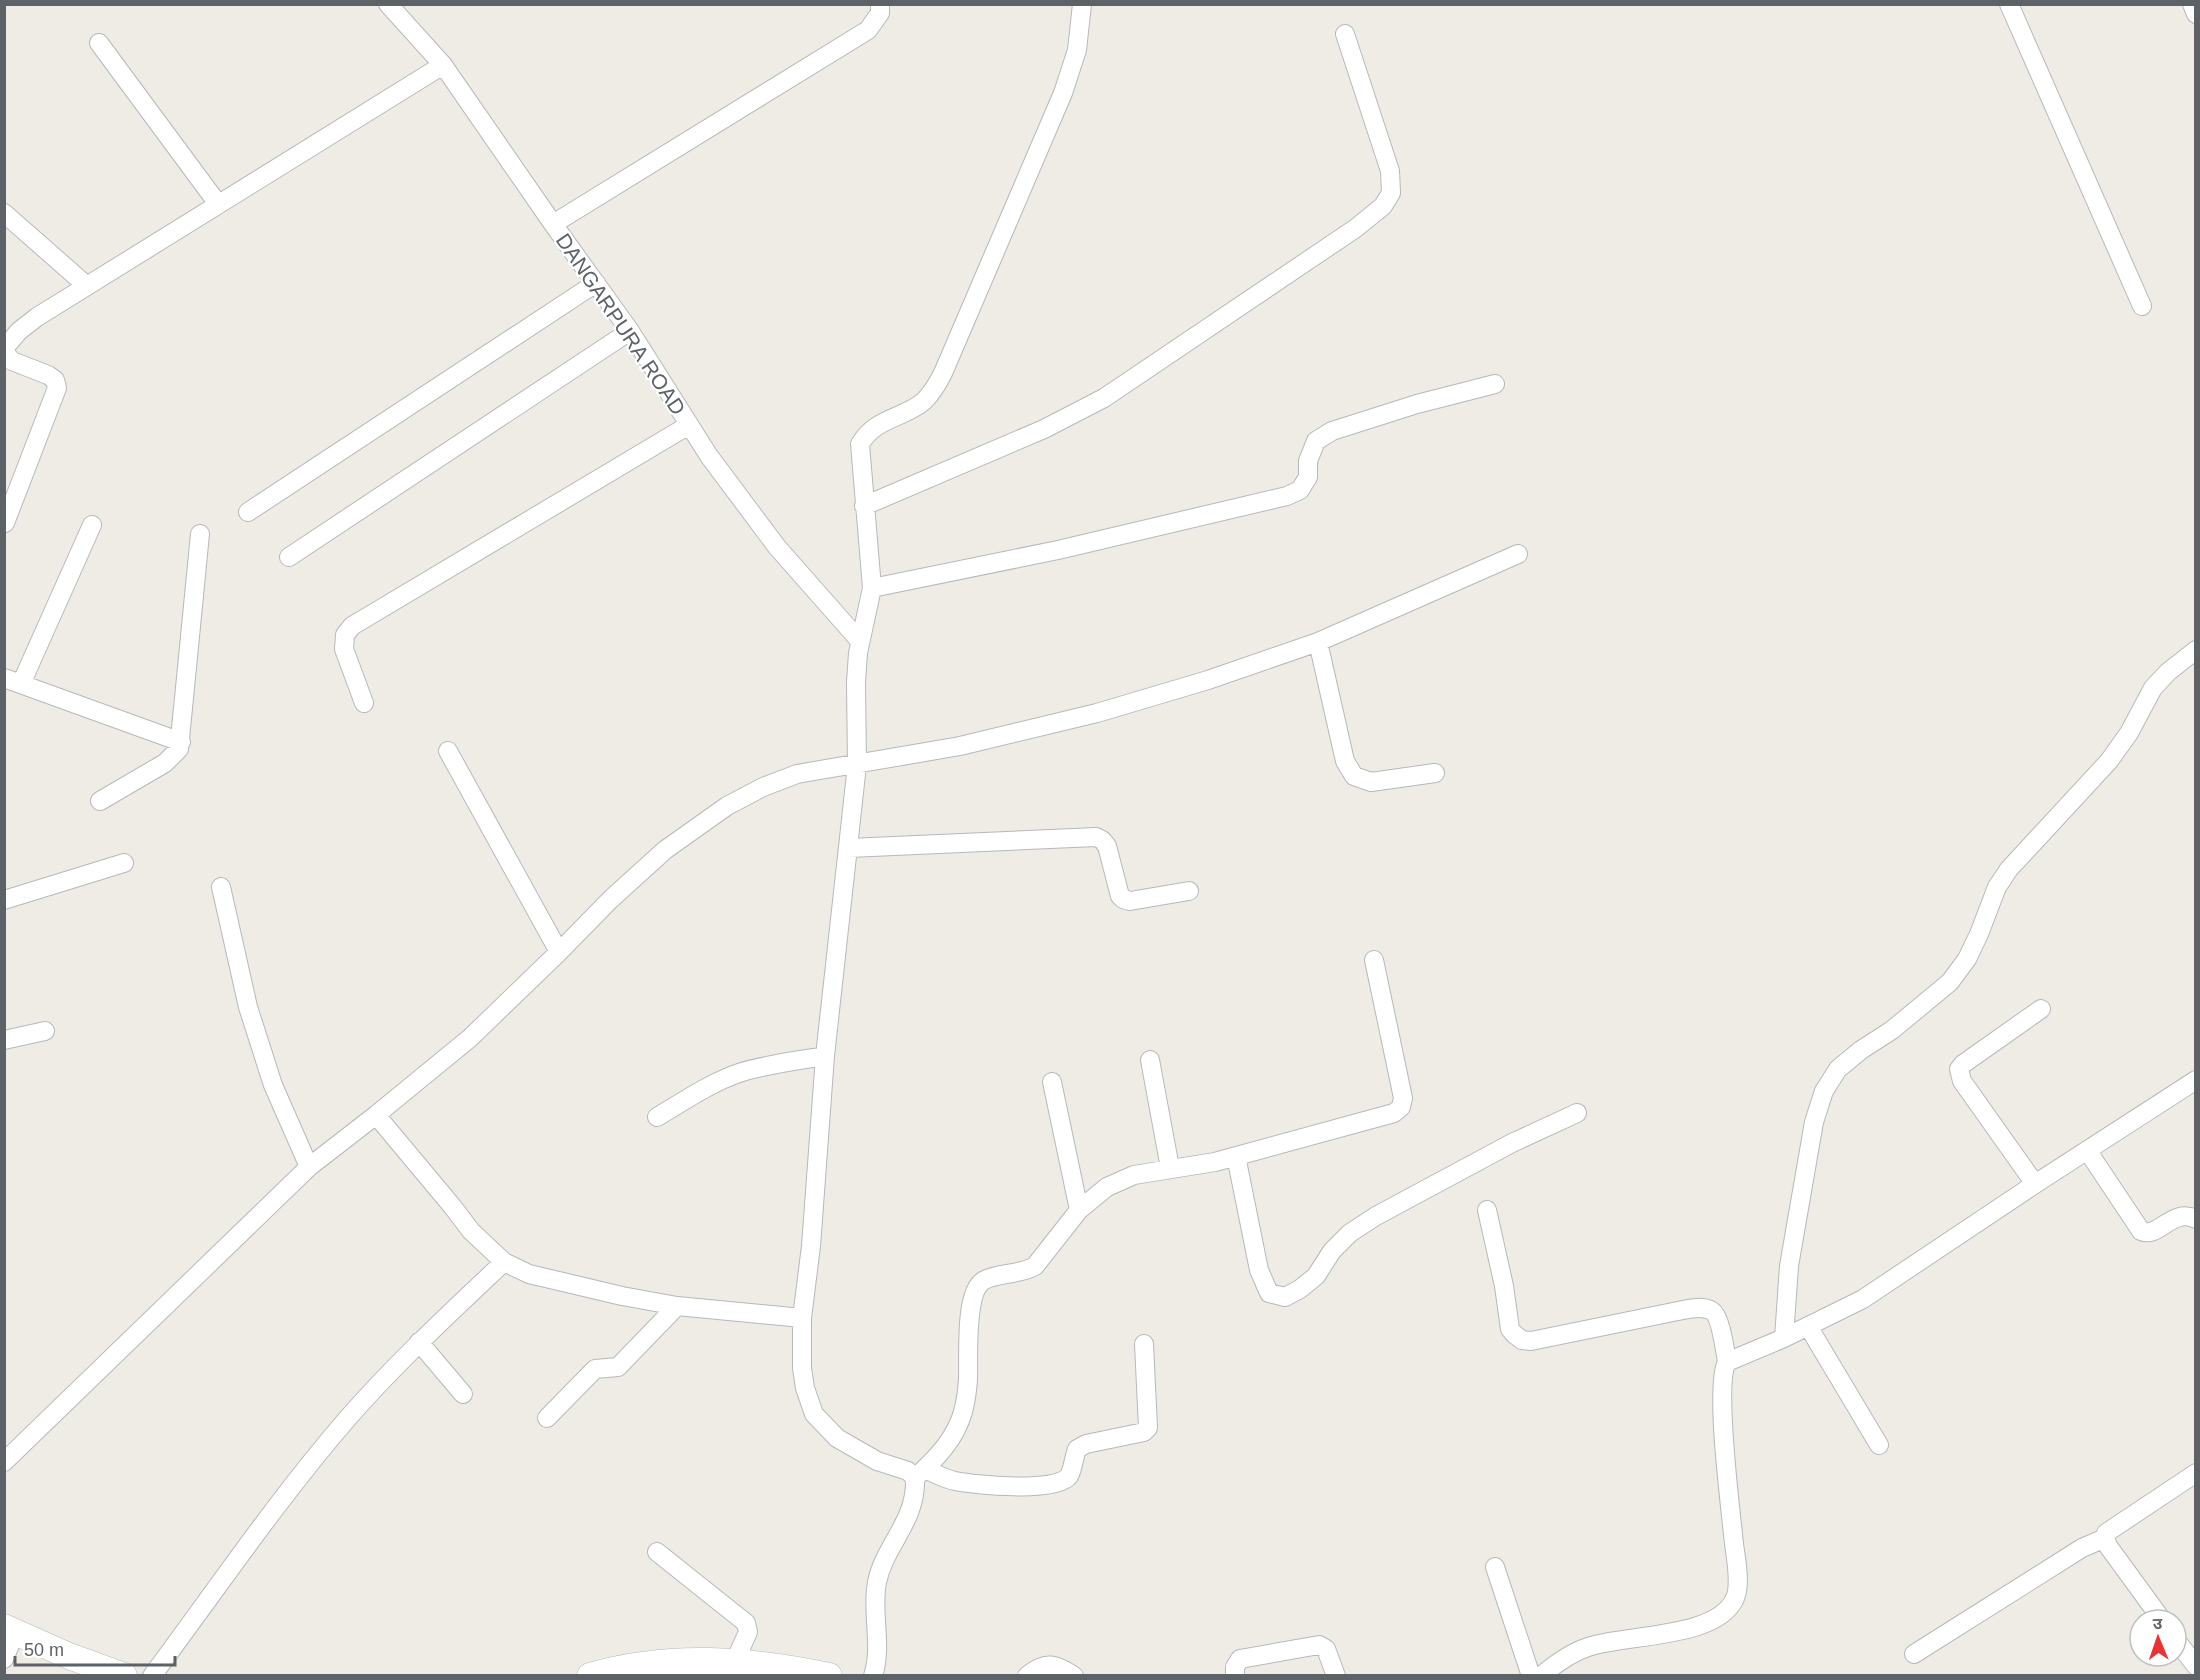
<svg xmlns="http://www.w3.org/2000/svg" width="2200" height="1680" viewBox="0 0 2200 1680" font-family="Helvetica,'Noto Sans Devanagari',sans-serif">
<style>
.lines{fill:none;stroke-linecap:round;stroke-linejoin:round}
.street-casing{stroke:#b6b8bc;stroke-width:20}
.secondary-casing{stroke:#b4b9bd;stroke-width:27}
.street{stroke:#fff;stroke-width:18}
.secondary{stroke:#fff;stroke-width:26}
.labels{text-anchor:middle;dominant-baseline:central;stroke-width:4.5;stroke-linejoin:round;paint-order:stroke}
.street-label{font-size:21px;fill:#5d6266;stroke:#fff}
</style>
<rect width="100%" height="100%" fill="#efece5"/>
<g class="lines">
<!-- street casing -->
<g class="street-casing">
<path id="street" d="M388 4 443 65 553 224 630 331 709 456 777 547 859 640
M2009 4 2142 306
M2192 4 2196 14
M99 43 218 204
M4 213 87 286
M553 224 868 30 880 13V4
M864 506 1044 429 1104 398 1356 228 1383 206 1391 193 1390 171 1345 34
M248 512 596 283
M5 523 57 388 55 380 48 375 12 361 5 353 7 345 19 331 37 317 443 65
M289 557 630 331
M872 588 1058 550 1287 496 1300 490 1308 477V461L1316 441 1332 431 1417 404 1495 384
M1318 642 1345 761 1354 776 1371 782 1435 773
M4 678 181 742
M21 684 92 525
M364 703 344 649 345 635 352 626 689 425
M448 751 559 952
M100 801 165 763 179 749 200 534
M849 848 1096 837 1102 840 1107 846 1120 896 1123 899 1130 901 1189 891
M221 887 248 1007 273 1085 309 1167
M4 900 124 863
M4 1040 45 1031
M1150 1060 1170 1168
M1052 1082 1079 1210
M376 1115 452 1206 471 1231 504 1262 529 1274 622 1296 677 1306 802 1318
M657 1117C684 1101 710 1083 739 1073 767 1064 796 1061 825 1056
M2087 1150 2141 1231C2159 1239 2172 1207 2196 1219
M1236 1156 1259 1270 1269 1293 1285 1297 1300 1289 1316 1276 1332 1251 1350 1233 1376 1216 1512 1143 1577 1113
M2035 1184 1962 1081 1959 1069 1963 1064 2041 1009
M1487 1210 1504 1286 1510 1329 1514 1334 1522 1340 1531 1341 1678 1311C1688 1309 1702 1305 1712 1311 1721 1317 1725 1351 1727 1362
M1808 1326 1879 1445
M1784 1338 1789 1266 1814 1122 1824 1091 1838 1069 1861 1050 1892 1030 1950 982 1967 959 1979 934 1997 887 2009 869 2109 761 2129 733 2153 688 2168 672 2196 650
M419 1342 463 1394
M547 1418 595 1369 618 1367 677 1306
M4 1462 309 1167 376 1115 470 1038 559 952 611 899 665 850 727 806 763 787 797 774 960 746 1097 713 1208 680 1318 642 1518 554
M925 1469C934 1473 945 1479 955 1481 974 1485 1057 1493 1069 1476 1073 1469 1074 1457 1077 1449L1086 1444 1144 1432 1148 1428 1144 1344
M915 1478C932 1462 949 1446 958 1425 965 1411 967 1394 968 1379 969 1358 964 1293 983 1281 995 1273 1020 1275 1035 1266L1079 1210 1107 1187 1134 1175 1215 1162 1394 1113 1401 1107 1403 1098 1374 960
M657 1552 746 1623 748 1632 735 1661
M1495 1567 1531 1676
M2162 1620 2108 1546 2105 1538 2106 1533 2196 1473
M2176 1640 2196 1666
M1914 1654 2082 1548 2105 1538
M4 1659 15 1633
M152 1676C216 1590 277 1500 347 1419 396 1363 450 1313 504 1262
M873 1676C883 1645 871 1613 877 1582 885 1544 917 1521 915 1478L908 1471 877 1461 837 1438 814 1414 805 1388 802 1368V1318L811 1246 825 1056 857 765 856 682 858 653 872 588 860 444C876 417 903 419 924 401 932 393 938 383 943 373L1063 93 1077 50 1082 4
M1027 1676C1046 1660 1056 1664 1074 1676
M1235 1676V1667L1240 1659 1319 1645 1326 1649 1336 1676
M1541 1676C1555 1664 1570 1653 1588 1647 1625 1634 1718 1639 1735 1598 1741 1585 1736 1558 1734 1544 1731 1511 1714 1385 1727 1362L1784 1338 1863 1299 2035 1184 2196 1080"/>
</g>
<!-- secondary casing -->
<g class="secondary-casing">
<path id="secondary" d="M4 1627 69 1656 124 1676
M590 1676C668 1653 749 1659 829 1676"/>
</g>
<!-- street -->
<use href="#street" class="street"/>
<!-- secondary -->
<use href="#secondary" class="secondary"/>
</g>
<g class="labels">
<!-- street labels -->
<g class="street-label">
<text transform="translate(621 324) rotate(56)">DANGARPURA ROAD</text>
</g>
</g>
<!-- border -->
<rect width="2200" height="1680" fill="none" stroke="#5d6266" stroke-width="12"/>
<!-- north arrow -->
<g transform="translate(2158 1638) rotate(358)"><circle r="28" fill="#ffffff" stroke="#bec0c2" stroke-width="1.5"/>
<path d="M0-4.5L10 22L0 15L-10 22Z" fill="#ea3134"/>
<text y="-9" font-size="16" font-weight="bold" text-anchor="middle" fill="#5d6266">उ</text>
</g>
<!-- scale -->
<path d="M15 1656v9h160v-9" fill="none" stroke="#5d6266" stroke-width="3"/>
<text x="24" y="1656" font-size="18" fill="#5d6266" stroke="#ffffff" stroke-width="4.5" paint-order="stroke">50 m</text>
</svg>
